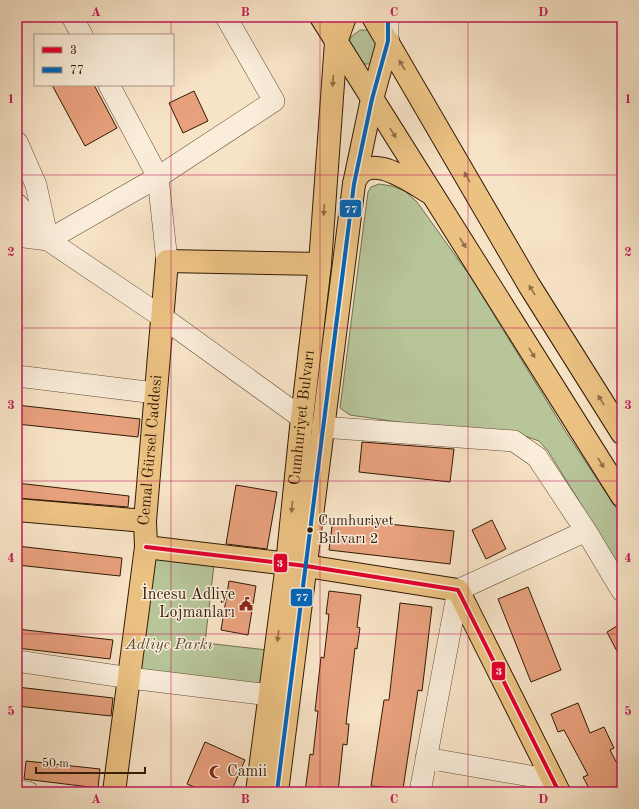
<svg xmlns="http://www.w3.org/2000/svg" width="639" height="809" viewBox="0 0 639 809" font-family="'Old Standard TT',serif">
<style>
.green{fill:#b7c599;stroke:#74704f}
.building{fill:#e8a17d;stroke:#311a05}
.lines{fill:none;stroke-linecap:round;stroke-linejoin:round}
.minor-casing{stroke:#624c35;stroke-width:22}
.major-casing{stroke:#311a05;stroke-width:24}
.highway-casing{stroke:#311a05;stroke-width:24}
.minor{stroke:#faedda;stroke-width:21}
.major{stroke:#ecc283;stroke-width:22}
.highway{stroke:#ecc283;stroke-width:22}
.bus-1-casing{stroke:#faedda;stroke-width:7}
.bus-2-casing{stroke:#faedda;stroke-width:7}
.bus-1{stroke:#e4002b;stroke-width:4}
.bus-2{stroke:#0065bd;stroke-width:4}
.oneway{fill:#8e6e44}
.grid{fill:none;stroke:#c2185b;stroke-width:1;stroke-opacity:0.55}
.bus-dot{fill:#311a05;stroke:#faedda;stroke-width:1.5}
.labels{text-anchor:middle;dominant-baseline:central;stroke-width:3;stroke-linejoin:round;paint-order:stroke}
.bus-label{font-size:15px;fill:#311a05;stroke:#faedda;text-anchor:start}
.street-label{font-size:16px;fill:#311a05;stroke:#faedda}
.poi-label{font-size:16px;fill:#311a05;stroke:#faedda;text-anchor:end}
.park-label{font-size:16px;font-style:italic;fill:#594d31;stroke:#faedda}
.line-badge{stroke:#faedda;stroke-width:1.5}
.badge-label{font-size:11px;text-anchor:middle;font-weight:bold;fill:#fff}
.neatline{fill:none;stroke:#c2185b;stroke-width:1.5}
.grid-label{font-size:13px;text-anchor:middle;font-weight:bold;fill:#c2185b}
</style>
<rect width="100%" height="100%" fill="#f7e3c6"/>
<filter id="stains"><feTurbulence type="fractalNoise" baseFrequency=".005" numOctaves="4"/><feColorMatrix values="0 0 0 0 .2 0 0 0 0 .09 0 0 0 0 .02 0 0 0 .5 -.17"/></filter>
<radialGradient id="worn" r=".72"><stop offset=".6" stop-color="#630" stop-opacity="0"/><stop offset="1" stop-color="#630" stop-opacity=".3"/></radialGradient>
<!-- green -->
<path class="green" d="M360 30H371L379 37 371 64H360L349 42 351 37Z
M379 184 392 186 405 191 417 202 470 276 564 429 622 517V570L548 451 539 441 525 436 398 422 350 415 340 408 368 192 371 187Z
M146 547 215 556 205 643 276 651 270 695 130 678Z"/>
<!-- building -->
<path class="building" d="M52 85H94L117 128 85 146Z
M194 91 208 121 183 133 169 103Z
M17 405 140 419 138 437 17 424Z
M362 442 454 449 450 482 359 472Z
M17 483 129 496 128 507 17 498Z
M236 485 277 492 267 549 226 544Z
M333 518 454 531 450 564 329 550Z
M492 520 506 549 486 559 472 530Z
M17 546 122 558 120 576 17 565Z
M229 581 256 586 248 635 221 630Z
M528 587 561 670 531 682 498 599Z
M329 591 361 595 357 627 360 628 357 649 355 648 346 724H349L347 745 343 744 338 792H305L310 754 313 755 318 711H315L321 657 324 658 329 614H326Z
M400 603 432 607 422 691 418 690 403 789 371 786 384 700H389Z
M622 623V661L607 632Z
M17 629 113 640 110 659 17 648Z
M17 687 113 698 111 716 17 706Z
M578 703 590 733 604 727 614 748 610 750 622 773V783L605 792H591L583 777 588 775 564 730 558 732 551 714Z
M205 742 245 760 231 792H206L187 784Z
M26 761 100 769 98 788 24 779Z"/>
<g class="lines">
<!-- minor casing -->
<g class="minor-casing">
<path id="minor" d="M72 17 82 35
M388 17V41
M109 85 158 177 167 261
M17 142 36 185 48 240 158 177 274 101 226 17
M17 204 48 240 162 317 302 418
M17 236 48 240
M17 376 155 393
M322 427 514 441 537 457 586 531 622 591
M17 661 130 678 270 695
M426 758 553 780
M17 791 28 792
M420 792 458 590 586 531"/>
</g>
<!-- major casing -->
<g class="major-casing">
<g id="major">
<path d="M354 184C366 147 412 183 432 194"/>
<path d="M17 510 145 521"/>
<path d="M146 547 306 566 458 590 559 792"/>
<path id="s1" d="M114 792 146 547 145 521 167 261 320 264"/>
<path id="s2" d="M257 792 287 564 302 418 320 264 336 42"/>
<path d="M277 792 354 184 372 99"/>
</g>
</g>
<!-- highway casing -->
<g class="highway-casing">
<path id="highway" d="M321 17 622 496
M373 17 529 285 622 433
M336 42 345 17
M372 99 388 41"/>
</g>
<!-- minor -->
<use href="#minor" class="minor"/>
<!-- major -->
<use href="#major" class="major"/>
<!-- highway -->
<use href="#highway" class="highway"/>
<!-- bus-1 casing -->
<g class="bus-1-casing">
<path id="bus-1" d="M146 547 306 566 458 590 559 792"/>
</g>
<!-- bus-2 casing -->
<g class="bus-2-casing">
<path id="bus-2" d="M277 792 354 184 372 99 388 41V17"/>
</g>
<!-- bus-1 -->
<use href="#bus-1" class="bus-1"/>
<!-- bus-2 -->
<use href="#bus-2" class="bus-2"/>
</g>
<!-- one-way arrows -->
<defs><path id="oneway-solid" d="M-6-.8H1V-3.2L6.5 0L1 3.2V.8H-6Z"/></defs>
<g class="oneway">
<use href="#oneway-solid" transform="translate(402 65) rotate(-120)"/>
<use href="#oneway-solid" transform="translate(333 81) rotate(94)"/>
<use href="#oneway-solid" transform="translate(393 133) rotate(58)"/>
<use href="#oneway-solid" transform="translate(467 177) rotate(-120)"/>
<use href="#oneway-solid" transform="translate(324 210) rotate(94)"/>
<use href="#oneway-solid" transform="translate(463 243) rotate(58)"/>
<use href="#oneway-solid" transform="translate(532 290) rotate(-122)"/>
<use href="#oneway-solid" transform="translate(532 353) rotate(58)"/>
<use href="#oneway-solid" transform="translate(601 400) rotate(-122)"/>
<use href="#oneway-solid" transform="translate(601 463) rotate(58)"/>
<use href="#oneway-solid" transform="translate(292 507) rotate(96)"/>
<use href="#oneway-solid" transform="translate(278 636) rotate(97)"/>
</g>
<!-- grid -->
<path class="grid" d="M171 17V35M320 17V792M468 17V792M171 85V792M17 175H622M17 328H622M17 481H622M17 634H622"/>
<!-- icons -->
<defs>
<g id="civic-bare" transform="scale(1.08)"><path d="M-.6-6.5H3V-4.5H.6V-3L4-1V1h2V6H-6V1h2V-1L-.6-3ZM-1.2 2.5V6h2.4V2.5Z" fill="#8f2418" stroke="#faedda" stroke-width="2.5" paint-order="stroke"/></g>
<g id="mosque-bare" transform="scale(1.08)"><path d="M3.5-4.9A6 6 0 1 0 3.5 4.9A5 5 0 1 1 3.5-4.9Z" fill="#8f2418" stroke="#faedda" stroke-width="2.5" paint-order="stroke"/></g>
</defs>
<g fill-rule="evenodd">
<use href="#civic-bare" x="246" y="604"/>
<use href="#mosque-bare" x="216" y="772"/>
</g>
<!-- markers -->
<circle class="bus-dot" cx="310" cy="530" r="3.5"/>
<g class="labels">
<!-- bus labels -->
<g class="bus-label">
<text x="318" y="521">Cumhuriyet<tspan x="318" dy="18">Bulvarı 2</tspan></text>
</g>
<!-- street labels -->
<g class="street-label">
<text stroke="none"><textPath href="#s2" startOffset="377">Cumhuriyet Bulvarı</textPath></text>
<text stroke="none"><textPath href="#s1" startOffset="344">Cemal Gürsel Caddesi</textPath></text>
</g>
<!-- poi labels -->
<g class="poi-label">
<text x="235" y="595">İncesu Adliye<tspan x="235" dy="18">Lojmanları</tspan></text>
<text x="227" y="772" text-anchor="start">Camii</text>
</g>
<!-- park labels -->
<g class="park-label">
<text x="169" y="645">Adliye Parkı</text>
</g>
</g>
<g class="line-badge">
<rect x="339" y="199" width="23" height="19" rx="4" fill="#0065bd"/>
<rect x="273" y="553" width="15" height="20" rx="4" fill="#e4002b"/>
<rect x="290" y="588" width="23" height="19" rx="4" fill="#0065bd"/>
<rect x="491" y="661" width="15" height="20" rx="4" fill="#e4002b"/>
</g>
<g class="badge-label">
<text x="351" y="213">77</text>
<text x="280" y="567">3</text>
<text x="302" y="601">77</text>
<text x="499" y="675">3</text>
</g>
<!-- margin -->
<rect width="639" height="809" fill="none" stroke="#f7e3c6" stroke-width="44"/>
<!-- legend -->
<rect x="34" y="34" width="140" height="52" fill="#faedda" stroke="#aa9985"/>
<rect x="42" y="47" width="20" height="6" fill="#e4002b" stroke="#aa9985"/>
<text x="70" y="54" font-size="12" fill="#311a05">3</text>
<rect x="42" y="67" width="20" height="6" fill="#0065bd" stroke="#aa9985"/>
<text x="70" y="74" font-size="12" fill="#311a05">77</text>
<!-- scale -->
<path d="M36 767v6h109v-6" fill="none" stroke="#311a05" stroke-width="2"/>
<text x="42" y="767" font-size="12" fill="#311a05" stroke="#faedda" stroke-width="3" paint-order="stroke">50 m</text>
<rect x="22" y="22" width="595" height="765" class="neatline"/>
<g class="grid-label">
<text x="96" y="16">A</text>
<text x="245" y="16">B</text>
<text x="394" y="16">C</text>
<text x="543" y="16">D</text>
<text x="11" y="103">1</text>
<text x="628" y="103">1</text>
<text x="11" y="256">2</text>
<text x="628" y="256">2</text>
<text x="11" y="409">3</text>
<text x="628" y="409">3</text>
<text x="11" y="562">4</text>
<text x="628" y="562">4</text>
<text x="11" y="715">5</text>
<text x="628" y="715">5</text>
<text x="96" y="803">A</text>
<text x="245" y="803">B</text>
<text x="394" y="803">C</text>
<text x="543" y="803">D</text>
</g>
<rect width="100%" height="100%" filter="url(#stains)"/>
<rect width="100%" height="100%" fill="url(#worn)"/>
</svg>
